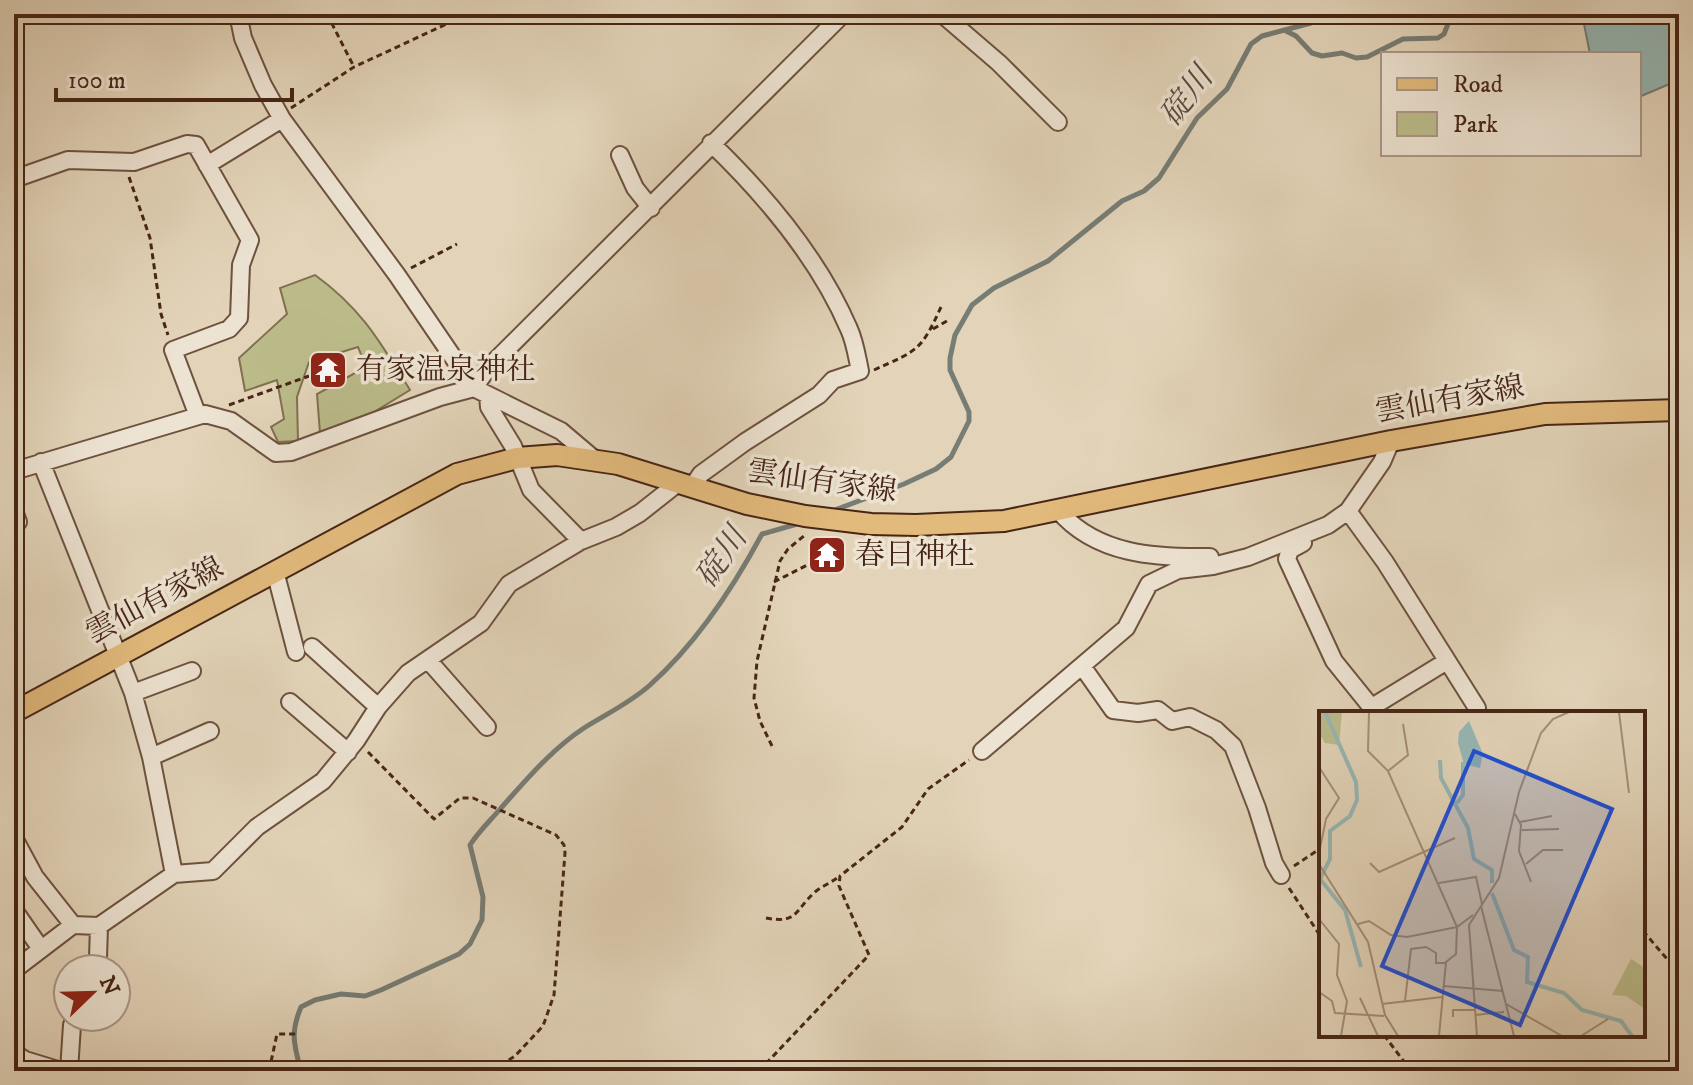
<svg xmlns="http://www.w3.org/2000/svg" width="1693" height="1085" viewBox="0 0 1693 1085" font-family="'IM FELL DW Pica','Noto Serif JP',serif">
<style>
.green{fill:#bbbb8a;stroke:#817050;stroke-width:2}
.water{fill:#96b7b5;stroke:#767d75;stroke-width:2}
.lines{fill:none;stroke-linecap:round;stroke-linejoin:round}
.stream{stroke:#767d75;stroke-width:5}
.minor-casing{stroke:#6e523f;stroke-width:20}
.major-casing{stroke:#472616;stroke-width:24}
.path{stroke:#472616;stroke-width:3;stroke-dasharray:6 4;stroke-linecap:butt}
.minor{stroke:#ede3d2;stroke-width:16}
.major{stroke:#e2ba7c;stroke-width:20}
.labels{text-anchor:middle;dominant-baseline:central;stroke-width:7;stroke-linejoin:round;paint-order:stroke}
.poi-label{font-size:30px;fill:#472616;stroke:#ede3d2;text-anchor:start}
.street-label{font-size:30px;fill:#472616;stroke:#ede3d2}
.water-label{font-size:32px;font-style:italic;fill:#5b4a3e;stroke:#ede3d2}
.inset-river{fill:none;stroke:#96b7b5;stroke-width:4}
.inset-road{fill:none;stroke:#a58e78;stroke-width:2}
.view{fill:#1d4ed8;fill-opacity:0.15;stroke:#1d4ed8;stroke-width:4}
.inset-edge{fill:none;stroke:#472616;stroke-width:4}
</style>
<rect width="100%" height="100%" fill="#e3d4b9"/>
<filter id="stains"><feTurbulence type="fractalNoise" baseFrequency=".0025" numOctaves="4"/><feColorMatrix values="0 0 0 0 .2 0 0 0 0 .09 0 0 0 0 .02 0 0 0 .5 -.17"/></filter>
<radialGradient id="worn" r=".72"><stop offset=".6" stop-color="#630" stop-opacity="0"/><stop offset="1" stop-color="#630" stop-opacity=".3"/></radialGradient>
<!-- green -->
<path class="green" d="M315 275C362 309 380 342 410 390L356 423 320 433 317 394 366 367 358 347 309 362 297 397 298 441 278 442 271 427 284 419 277 380 245 391 239 358 287 314 280 288Z"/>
<!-- water -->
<path class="water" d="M1582 14H1679V80L1639 97V54H1590Z"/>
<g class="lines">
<!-- stream -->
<path class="stream" d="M1286 31 1296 36 1312 53 1322 56 1342 53 1356 58 1367 57 1403 39 1438 38 1444 34 1452 14
M832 511 904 484 936 469 951 457 969 421V412L950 370V358L955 335 972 305 994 288 1048 261 1122 201 1144 191 1159 178 1197 118 1227 89 1251 44 1262 36 1311 23 1322 14
M301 1071C294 1045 290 1033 301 1007L315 1000 341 994 365 996 381 990 459 954 470 944 482 920 483 897 470 845C479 831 490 821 501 808 526 780 552 749 584 728 606 714 630 703 650 685 697 643 732 590 762 534L804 522"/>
<!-- minor casing -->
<g class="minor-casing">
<path id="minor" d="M238 14 243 38 263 85 282 119 397 275 474 388 561 431 594 459
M942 14 999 63 1058 122
M620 155 635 188 651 208
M207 165 282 119
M14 179 68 160 134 162 187 144 196 145 250 240 241 265 239 318 229 329 173 350 198 416
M488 395 489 407 513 446 531 490 581 541
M41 462 133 693 151 757 174 874
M14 471 205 414 231 421 276 453 291 452 440 397 474 388 488 368 843 14
M692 487 701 474 745 442 819 395 833 380 860 371C857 357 855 342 849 329 819 259 766 196 711 143
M1058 510C1096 555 1156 558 1210 557
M14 511 18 522
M1348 511 1385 562 1477 708
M1303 543 1290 550 1287 559 1334 661 1376 713
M275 571 296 652
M312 647 378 707
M428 660 487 727
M1082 666 1113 710 1138 713 1158 710 1172 721 1190 717 1216 730 1233 746 1257 808 1274 863 1281 875
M133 693 192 671
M290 702 348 752
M1372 707 1447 661
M982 751 1126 628 1149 584 1178 570 1213 566 1248 557 1328 525 1348 511 1382 462 1391 441
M151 757 210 731
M14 838 35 877 73 925
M14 910 41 949
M94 969 98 958 99 926
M14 970 73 925 99 926 174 874 213 871 257 827 323 781 356 741 378 707 408 673 481 623 509 584 581 541 616 527 640 513 678 483
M14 1053 25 1060 61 1071
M69 1071 72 1025 76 1017"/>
</g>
<!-- major casing -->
<g class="major-casing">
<path id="major" d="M14 712 457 474 517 458 557 455 618 464 747 504 805 516 871 524 916 525 1004 521 1391 441 1545 414 1679 410"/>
</g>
<!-- path -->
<path class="path" d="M327 14 354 67
M291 108 354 67 468 14
M129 177 150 238 161 314 168 335
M411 268 457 244
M933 329 947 321
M874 370C918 350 921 351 941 307
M229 405 309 376
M774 582 817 560
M772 746 760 721 754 698 757 661 780 561 788 549 805 535
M368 752 434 819 460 798H473L556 835 564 845 565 853 554 995 543 1026 515 1056 492 1071
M1294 866 1321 848
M1289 888 1321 937
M766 918C798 924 794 911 815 892 821 887 830 883 837 878
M1643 931 1679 973
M1384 1035 1411 1071
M269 1071 277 1034H298
M759 1071 869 955 839 886 840 876 902 827 928 789 969 760"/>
<!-- minor -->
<use href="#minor" class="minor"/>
<!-- major -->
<use href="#major" class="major"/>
</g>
<!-- icons -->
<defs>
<g id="temple-square" transform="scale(2)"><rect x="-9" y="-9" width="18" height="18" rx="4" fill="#8f2418" stroke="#ede3d2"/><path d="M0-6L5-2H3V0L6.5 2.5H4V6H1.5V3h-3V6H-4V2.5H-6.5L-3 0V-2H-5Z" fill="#fff"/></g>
</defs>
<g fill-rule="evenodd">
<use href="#temple-square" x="328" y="370"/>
<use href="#temple-square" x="827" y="555"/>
</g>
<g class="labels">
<!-- poi labels -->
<g class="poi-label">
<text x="356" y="370">有家温泉神社</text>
<text x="855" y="555">春日神社</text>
</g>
<!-- street labels -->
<g class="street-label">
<text transform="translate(1450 400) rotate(-10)">雲仙有家線</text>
<text transform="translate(822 482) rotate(8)">雲仙有家線</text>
<text transform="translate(155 601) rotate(-28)">雲仙有家線</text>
</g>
<!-- water labels -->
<g class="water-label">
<text transform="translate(1187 97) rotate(-53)">碇川</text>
<text transform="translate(722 558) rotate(-56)">碇川</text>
</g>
</g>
<!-- overview -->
<g transform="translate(1319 711)">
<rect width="326" height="326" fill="#e3d4b9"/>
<path d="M0 1H23L20 34 6 32 0 22ZM312 248 326 257V298L307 285 293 284Z" fill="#bbbb8a"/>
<path d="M150 10 164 43 161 57 145 53 139 32 140 21Z" fill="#96b7b5"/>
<path class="inset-river" d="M6 1 37 71 38 89 31 105 11 120V148L1 168 26 199 42 256M121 49 122 67 149 117 155 148 173 159V172M138 92 144 84V51M173 182 195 239 209 246 208 271 245 282 263 299 302 310 313 325"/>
<path class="inset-road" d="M50 1 49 40 69 60 138 216 137 243 127 251 120 325M300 1 310 82M0 56 20 87 7 108 0 142M69 60 89 44 84 13M196 103 202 114 200 140 212 171M201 111 233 105M203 119 240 118M51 152 60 161 136 127M0 153 49 231 66 304 79 325M207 153 224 139H244M120 172 157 166 163 193M162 195 195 325M0 208 20 233 18 264 28 290 22 325M39 213 50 210 72 224 88 226 138 216 154 204M124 275 184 280M0 281 13 290 16 302 65 305M41 287 59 325M86 290 92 238 107 236 117 242V252H127M63 293 123 286M187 293 243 325M156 304 185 301M134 306V299H155M158 325 150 214 180 167 200 81 222 22 234 8 250 1M262 325 289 308"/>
<path class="view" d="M155 40 293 98 201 314 63 255Z"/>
<rect width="326" height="326" class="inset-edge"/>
</g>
<!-- margin -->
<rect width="1693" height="1085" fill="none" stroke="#e3d4b9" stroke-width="48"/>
<rect x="16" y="16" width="1661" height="1053" fill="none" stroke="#472616" stroke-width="4"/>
<rect x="24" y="24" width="1645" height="1037" fill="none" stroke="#472616" stroke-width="2"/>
<!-- legend -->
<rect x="1381" y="52" width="260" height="104" fill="#ede3d2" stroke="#ab9787" stroke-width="2"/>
<rect x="1397" y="78" width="40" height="12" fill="#e2ba7c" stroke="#ab9787" stroke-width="2"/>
<text x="1453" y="92" font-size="24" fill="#472616">Road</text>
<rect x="1397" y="112" width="40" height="24" fill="#bbbb8a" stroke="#ab9787" stroke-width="2"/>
<text x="1453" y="132" font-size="24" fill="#472616">Park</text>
<!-- north arrow -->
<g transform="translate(92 993) rotate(67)"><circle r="38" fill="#ede3d2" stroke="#ab9787" stroke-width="2"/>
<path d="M0-6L14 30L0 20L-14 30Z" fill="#8f2418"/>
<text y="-12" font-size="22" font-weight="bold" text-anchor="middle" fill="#472616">N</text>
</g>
<!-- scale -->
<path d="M56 88v12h236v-12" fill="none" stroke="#472616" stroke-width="4"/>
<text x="68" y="88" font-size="24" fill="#472616" stroke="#ede3d2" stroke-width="6" paint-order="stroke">100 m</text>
<rect width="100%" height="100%" filter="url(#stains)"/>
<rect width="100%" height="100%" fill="url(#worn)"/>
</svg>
